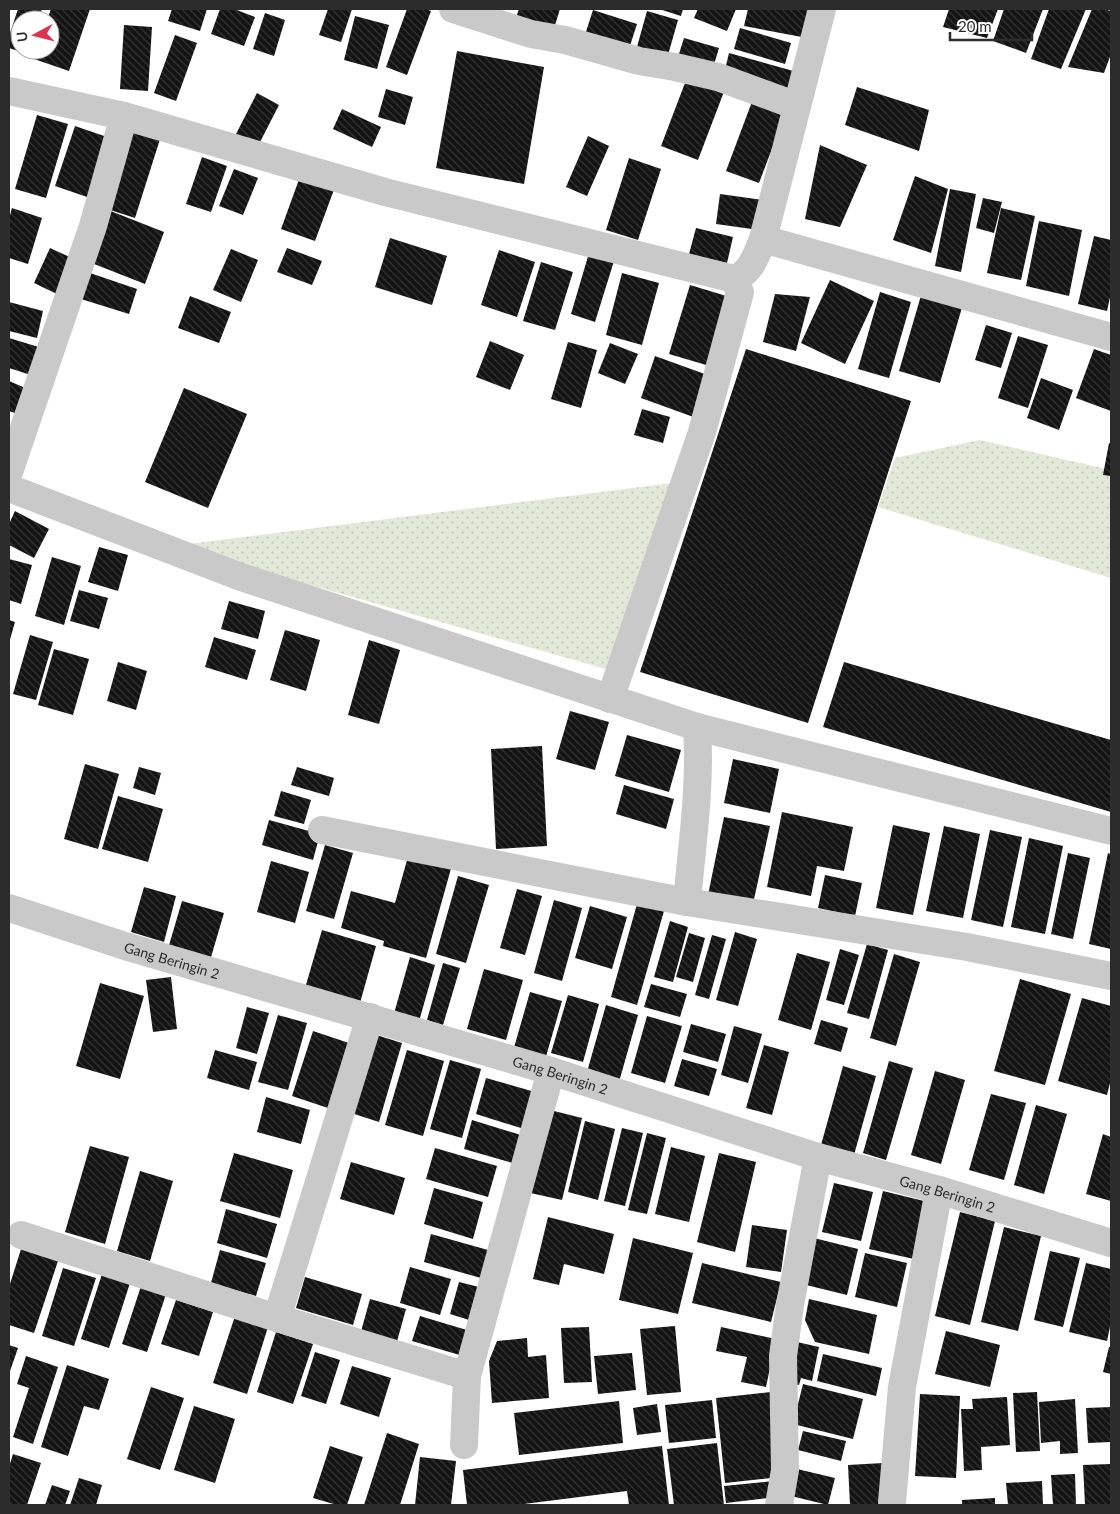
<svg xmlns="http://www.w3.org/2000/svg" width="1120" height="1514" viewBox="0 0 1120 1514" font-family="Lato,sans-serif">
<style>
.grass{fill:url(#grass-dots)}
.building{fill:url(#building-back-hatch)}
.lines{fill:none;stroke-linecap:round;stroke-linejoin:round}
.street{stroke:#c9c9c9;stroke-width:28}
.labels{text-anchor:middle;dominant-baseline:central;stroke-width:5;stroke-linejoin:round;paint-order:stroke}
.street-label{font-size:14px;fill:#2c2c2c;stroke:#fff}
</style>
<defs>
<pattern id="grass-dots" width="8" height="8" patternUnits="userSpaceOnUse" patternTransform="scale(1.25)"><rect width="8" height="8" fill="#e3e9d9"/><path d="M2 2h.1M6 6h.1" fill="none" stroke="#c3c8ba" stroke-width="1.8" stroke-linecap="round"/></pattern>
<pattern id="building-back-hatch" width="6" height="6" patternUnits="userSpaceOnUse" patternTransform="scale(1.25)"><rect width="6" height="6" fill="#131313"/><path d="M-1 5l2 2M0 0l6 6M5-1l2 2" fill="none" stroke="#363636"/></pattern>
</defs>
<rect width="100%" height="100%" fill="#fff"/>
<!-- grass -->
<path class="grass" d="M980 440 1111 470V578L878 507 895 458Z
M696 480 627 675 173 546Z"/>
<!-- building -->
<path class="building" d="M18 9H42L38 20H20V50H28L27 54 9 48V36Z
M51 9H90L69 71 34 59 37 50H50V20H47Z
M172 9H207L200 31 168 21Z
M220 9H234L255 17 244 46 211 34Z
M328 9H352L341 42 319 35Z
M407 9H426L431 11 407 75 386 67Z
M519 9H560L552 35 514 23Z
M659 9H683L681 16Z
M698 9H736L727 31 694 18Z
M748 9H812L807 38 744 26Z
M949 9H998L987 38 943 27Z
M1004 9H1043L1026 53 993 41Z
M1049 9H1086L1061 69 1031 59Z
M1092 9H1103L1111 11V54L1104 73 1068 67Z
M593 10 637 24 627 55 583 41Z
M647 11 678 20 666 62 635 54Z
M265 13 285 20 274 56 253 49Z
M355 16 389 25 377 69 344 60Z
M124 25 152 27 148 91 120 89Z
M740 28 791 43 785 64 734 49Z
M175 35 197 43 176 101 154 93Z
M684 38 719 48 712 71 677 60Z
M457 51 544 67 524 184 436 168Z
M729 53 797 72 791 93 724 74Z
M688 75 725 89 698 160 661 146Z
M857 87 929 110 919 151 845 125Z
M386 89 413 97 405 125 378 117Z
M257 93 279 105 258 146 236 134Z
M753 99 786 112 759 183 726 171Z
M342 109 381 127 372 147 333 129Z
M37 115 68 124 46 198 15 189Z
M127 125 161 136 135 218 101 207Z
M75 126 110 138 90 198 55 186Z
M588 136 609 146 587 196 566 187Z
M820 145 867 165 840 227 805 219Z
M202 157 227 166 211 212 186 204Z
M629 158 661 169 638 240 606 230Z
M234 169 258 178 243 215 219 206Z
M301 174 335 187 315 241 281 229Z
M915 176 948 189 931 253 893 240Z
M950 189 976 194 961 272 935 266Z
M720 194 763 200 759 230 716 224Z
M983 198 1002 202 994 233 976 228Z
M12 208 42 218 28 264 9 258V219Z
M1001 208 1035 216 1021 280 987 273Z
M108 210 164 232 145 284 89 262Z
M1039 221 1082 230 1069 296 1026 286Z
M696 228 733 237 727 263 689 254Z
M1094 236 1111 240V293L1107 311 1078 304Z
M390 238 447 256 432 305 375 287Z
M50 248 74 259 59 295 34 283Z
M287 248 322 261 312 285 277 272Z
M231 249 258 260 241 302 213 290Z
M499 250 535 262 517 317 481 305Z
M589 253 614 261 595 322 571 314Z
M541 262 573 272 555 330 523 321Z
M90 273 137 289 129 314 81 299Z
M622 273 659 283 642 345 606 335Z
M830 280 874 301 845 364 801 343Z
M690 285 733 298 713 367 669 354Z
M880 292 911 302 889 378 858 369Z
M922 292 963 304 940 383 899 371Z
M775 294 810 297 796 351 763 342Z
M190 296 231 312 219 343 178 328Z
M9 302 43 311 37 338 9 331Z
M986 325 1012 333 1001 368 975 360Z
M1018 336 1048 345 1028 408 998 398Z
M9 338 42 348 34 376 9 368Z
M490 341 524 355 510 390 476 377Z
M568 342 597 350 581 408 551 399Z
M610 343 638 354 625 384 598 373Z
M746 349 911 401 808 723 640 672Z
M1094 349 1111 355V411L1076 398Z
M655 356 713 377 699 419 641 398Z
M1041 378 1073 390 1059 430 1027 418Z
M9 381 30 390 20 415 9 411Z
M184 388 247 414 208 508 145 482Z
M642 409 670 417 663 443 634 435Z
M1109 443 1111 444V476L1103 475Z
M15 511 49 529 34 558 9 545V524Z
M99 547 128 555 118 591 88 582Z
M52 557 81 566 64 625 35 616Z
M9 559 32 565 21 604 9 600Z
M79 590 108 598 99 629 70 621Z
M229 601 265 611 258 639 221 629Z
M9 620 15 622 9 643Z
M285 630 320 640 306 691 270 680Z
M30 635 53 642 36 700 13 694Z
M214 637 256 650 247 680 205 667Z
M369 640 400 650 379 724 348 715Z
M54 649 89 659 73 715 38 705Z
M118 662 147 671 136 710 107 701Z
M844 662 1111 740V812L823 727Z
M570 711 609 722 595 770 556 759Z
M627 735 681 750 669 792 615 776Z
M542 746 547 846 496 849 491 749Z
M733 759 779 769 770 813 724 803Z
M85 764 119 774 98 849 64 839Z
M139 767 161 773 155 795 133 788Z
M297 767 334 778 329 796 291 785Z
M624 785 674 799 666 829 616 814Z
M281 791 311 800 304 824 274 816Z
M118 796 163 809 148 862 102 849Z
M782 812 853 827 844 871 817 866 811 896 767 887Z
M724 817 770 826 753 904 708 895Z
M269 820 320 834 313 860 262 845Z
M893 825 930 833 913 915 876 908Z
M944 826 980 834 963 918 926 911Z
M990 830 1022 837 1003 927 971 920Z
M1029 838 1063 846 1045 934 1011 927Z
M325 845 353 853 334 919 306 911Z
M409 853 452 865 426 958 383 946 384 941 341 928 351 891 395 903Z
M1068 853 1090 858 1073 939 1051 934Z
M1108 853 1111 854V949L1089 944Z
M271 861 309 872 295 923 257 912Z
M825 875 862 883 855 916 818 908Z
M458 876 489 885 466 963 436 954Z
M144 887 176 896 164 942 131 932Z
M517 889 542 896 525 955 500 948Z
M554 900 582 908 562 981 534 973Z
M182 901 224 913 209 964 167 952Z
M637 904 664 911 637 1005 611 997Z
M590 906 627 917 612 969 575 958Z
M670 921 688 927 673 982 654 977Z
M322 930 376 946 358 1010 303 995Z
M735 932 757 939 738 1006 716 1000Z
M689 933 705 938 693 982 676 977Z
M712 935 726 939 709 999 695 995Z
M867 944 888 950 869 1019 847 1013Z
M840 949 859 955 844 1005 826 1000Z
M797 953 830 962 811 1030 778 1020Z
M894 954 920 962 896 1046 870 1038Z
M410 957 435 965 418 1025 393 1017Z
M443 963 460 968 443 1025 427 1020Z
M484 969 523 980 506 1040 467 1029Z
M171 977 177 1029 153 1032 146 980Z
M1020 979 1071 994 1045 1085 994 1071Z
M100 983 144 996 120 1079 76 1066Z
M651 984 687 994 680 1017 644 1007Z
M530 992 562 1001 545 1060 513 1051Z
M568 995 599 1004 583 1062 551 1053Z
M1082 998 1111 1006V1079L1107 1095 1058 1081Z
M606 1005 638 1015 619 1082 587 1072Z
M247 1007 269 1013 257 1054 236 1048Z
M278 1015 307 1023 288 1090 258 1082Z
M647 1016 682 1026 665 1083 631 1073Z
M821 1020 848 1028 841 1052 814 1044Z
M691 1024 726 1034 718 1062 683 1052Z
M734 1026 762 1034 748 1083 721 1075Z
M313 1031 349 1043 328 1108 292 1096Z
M370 1033 402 1043 379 1122 348 1112Z
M764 1045 789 1052 772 1115 746 1108Z
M215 1050 257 1062 249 1090 207 1078Z
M407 1050 444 1061 423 1136 385 1125Z
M682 1059 717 1069 709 1096 674 1086Z
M450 1060 481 1069 462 1138 430 1129Z
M889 1061 913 1068 886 1160 863 1153Z
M843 1066 876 1076 854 1155 821 1145Z
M935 1071 965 1080 941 1164 911 1155Z
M486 1078 535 1092 524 1129 476 1114Z
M991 1094 1026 1103 1004 1180 969 1170Z
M266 1097 310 1110 301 1144 257 1132Z
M1036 1105 1067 1114 1044 1194 1014 1185Z
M546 1109 582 1118 562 1200 526 1192Z
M472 1120 524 1136 516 1164 464 1149Z
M585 1121 615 1129 598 1200 568 1192Z
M622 1128 643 1133 625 1206 604 1201Z
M647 1133 666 1138 647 1214 628 1210Z
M1103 1134 1111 1137V1201L1086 1194Z
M90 1146 129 1157 105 1244 65 1232Z
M671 1147 705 1156 689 1222 655 1214Z
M435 1148 497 1166 488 1197 426 1179Z
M234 1153 293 1170 280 1218 220 1201Z
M719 1153 756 1162 735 1252 697 1242Z
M351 1162 405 1178 394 1215 340 1199Z
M140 1171 173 1181 150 1261 117 1251Z
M834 1183 873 1192 861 1241 822 1232Z
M434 1188 483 1202 473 1239 424 1224Z
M883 1191 928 1202 914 1259 869 1249Z
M226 1209 277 1224 267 1258 217 1243Z
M960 1212 995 1221 970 1325 935 1316Z
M548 1217 614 1234 604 1274 564 1264 559 1285 533 1279Z
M752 1225 787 1230 781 1272 746 1267Z
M1004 1227 1041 1236 1018 1331 981 1322Z
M431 1234 488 1250 481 1278 424 1262Z
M633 1238 693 1253 678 1314 619 1300Z
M814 1238 858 1249 847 1295 802 1284Z
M22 1246 59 1258 34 1333 9 1325V1287Z
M220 1250 266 1263 256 1296 211 1283Z
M1050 1251 1080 1258 1063 1327 1034 1320Z
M865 1253 907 1263 897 1307 855 1297Z
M702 1263 781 1282 771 1322 692 1303Z
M1086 1263 1111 1269V1322L1107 1341 1069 1332Z
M410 1267 451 1279 440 1315 400 1303Z
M63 1268 96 1278 74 1346 42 1336Z
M102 1274 130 1283 109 1348 81 1339Z
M305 1277 362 1294 353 1325 296 1308Z
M143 1280 168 1288 147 1352 122 1344Z
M459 1282 479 1287 469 1320 450 1314Z
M370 1299 406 1309 396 1345 360 1335Z
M809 1299 877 1315 869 1354 815 1342 805 1320Z
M176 1300 213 1312 199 1356 161 1344Z
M235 1316 268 1327 247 1394 213 1383Z
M420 1316 470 1331 463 1356 412 1341Z
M675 1326 681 1392 647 1395 640 1329Z
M589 1327 592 1382 564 1383 561 1328Z
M721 1327 776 1339 766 1387 741 1382 747 1357 716 1351Z
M946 1331 1000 1345 990 1387 935 1374Z
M276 1332 313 1344 293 1404 257 1392Z
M527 1338 528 1357 546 1355 549 1398 492 1403 489 1361 497 1341Z
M797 1342 819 1347 812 1381 801 1378 799 1385 788 1383Z
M9 1345 18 1348 9 1374Z
M1109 1347H1111V1374L1103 1372Z
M315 1352 340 1360 326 1404 301 1396Z
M632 1353 636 1390 598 1394 594 1356Z
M823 1354 882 1368 876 1396 817 1381Z
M26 1356 58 1367 33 1444 13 1437 29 1388 17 1384Z
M67 1365 109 1379 99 1410 84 1406 68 1456 41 1447Z
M352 1366 391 1378 379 1417 340 1404Z
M803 1384 863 1399 853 1439 793 1424Z
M151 1387 184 1398 160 1470 127 1459Z
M771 1392 781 1477 725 1483 716 1398Z
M1037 1392 1040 1451 1016 1452 1013 1393Z
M920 1394 960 1396 956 1478 915 1476Z
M1007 1397 1010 1445 981 1447 982 1470 964 1471 961 1409H973L972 1399Z
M1075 1399 1078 1453 1060 1454V1441L1041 1443 1039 1402Z
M712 1400 716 1438 669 1443 665 1405Z
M619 1401 623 1443 519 1455 514 1413Z
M657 1404 661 1432 637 1435 633 1408Z
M194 1406 235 1419 215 1483 174 1470Z
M1111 1407V1442L1088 1443 1086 1408Z
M803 1431 846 1441 841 1461 798 1450Z
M387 1433 419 1444 400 1505H364Z
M717 1443 724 1505H674L667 1449Z
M330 1446 363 1457 347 1505H337L313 1498Z
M662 1446 669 1505H629L627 1491 516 1505H467L463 1470Z
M13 1454 41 1463 27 1505H9V1467Z
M420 1457 456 1461 451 1505H415Z
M883 1463 885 1505H850L848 1465Z
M1111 1464V1505H1085L1083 1465Z
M793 1468 835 1478 828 1505 787 1495Z
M1075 1474 1076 1505H1053L1051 1475Z
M79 1478 102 1485 96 1505H70Z
M774 1481 776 1497 726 1503 724 1486Z
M1042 1481 1043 1505H1008L1006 1483Z
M52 1485 70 1491 65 1505H45Z
M995 1498V1505H962V1500Z"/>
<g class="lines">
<!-- street -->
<g class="street">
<path d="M453 9 531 34 565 40 639 61 675 67 718 77 797 106"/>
<path d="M9 91 124 116 385 192 734 279C752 272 756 255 763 239L822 9"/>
<path d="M763 239 1111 337"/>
<path d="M9 472 93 226 124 116"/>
<path d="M9 488 241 577 697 727 1111 831"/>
<path d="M610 699 702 432 740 292 734 279"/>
<path d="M322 830 687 902 967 947 1111 976"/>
<path d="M687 902C692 844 701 786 697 727"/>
<path id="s1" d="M9 908 125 946 551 1071 818 1157 939 1190 1111 1243"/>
<path d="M21 1235 277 1318 467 1376"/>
<path d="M277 1318 370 1017"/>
<path d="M464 1445 467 1376 551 1071"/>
<path d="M892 1502 902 1387 939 1190"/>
<path d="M779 1505 785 1470 783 1356 790 1305 818 1157"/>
</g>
</g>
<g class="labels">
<!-- street labels -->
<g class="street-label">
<text stroke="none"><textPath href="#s1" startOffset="171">Gang Beringin 2</textPath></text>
<text stroke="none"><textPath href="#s1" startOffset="576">Gang Beringin 2</textPath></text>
<text stroke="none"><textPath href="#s1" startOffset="981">Gang Beringin 2</textPath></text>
</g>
</g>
<!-- border -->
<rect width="1120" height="1514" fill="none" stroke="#2c2c2c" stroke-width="20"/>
<!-- north arrow -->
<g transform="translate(35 35) rotate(263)"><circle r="24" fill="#ffffff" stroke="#ababab"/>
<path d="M0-4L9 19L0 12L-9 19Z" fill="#de334e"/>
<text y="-8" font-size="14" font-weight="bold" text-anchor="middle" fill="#2c2c2c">U</text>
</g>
<!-- scale -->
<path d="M950 32v8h82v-8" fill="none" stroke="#2c2c2c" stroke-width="2.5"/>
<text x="958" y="32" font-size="15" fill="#2c2c2c" stroke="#ffffff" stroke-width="4" paint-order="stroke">20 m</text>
</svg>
